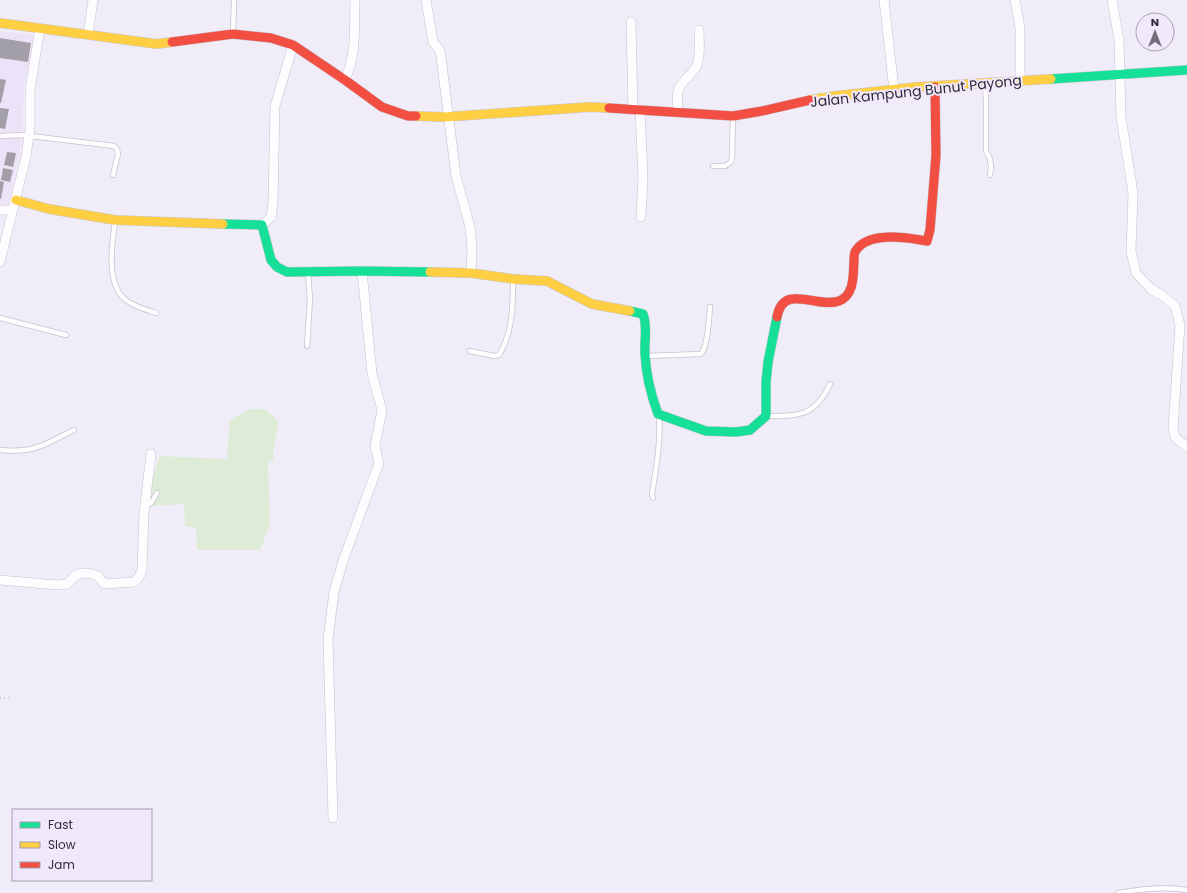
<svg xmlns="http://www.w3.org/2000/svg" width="1187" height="893" viewBox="0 0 1187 893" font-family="Poppins,sans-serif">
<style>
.built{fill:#ece3f9}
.green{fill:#deebd6}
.building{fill:#a39fa9}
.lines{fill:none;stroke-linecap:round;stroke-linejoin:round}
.lane-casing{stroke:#c7c3ce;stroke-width:6}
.street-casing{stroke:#c7c3ce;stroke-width:10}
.fast-casing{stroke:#c7c3ce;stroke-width:10}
.slow-casing{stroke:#c7c3ce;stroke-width:10}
.jam-casing{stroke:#c7c3ce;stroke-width:10}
.path{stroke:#cfcdd2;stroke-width:2;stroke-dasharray:1 3;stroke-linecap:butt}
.lane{stroke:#fdfcfe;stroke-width:4.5}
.street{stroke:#fdfcfe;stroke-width:9}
.fast{stroke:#16e098;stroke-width:9}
.slow{stroke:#ffcf43;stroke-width:9}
.jam{stroke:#f24e42;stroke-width:9}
.labels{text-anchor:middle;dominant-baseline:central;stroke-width:4;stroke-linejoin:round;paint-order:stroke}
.street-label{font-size:14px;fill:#2f2a36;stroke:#f0e9fc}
</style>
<rect width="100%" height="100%" fill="#f1edf8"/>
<!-- built -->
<path class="built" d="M0 31 32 35 34 39 24 87 22 142 9 202 2 207H0Z"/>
<!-- green -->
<path class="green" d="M250 409H265L279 422 273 454 274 460 268 462 270 524 260 550H197L196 527H185L184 504 151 506C145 495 156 468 160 456L227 459 230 420Z"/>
<!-- building -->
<path class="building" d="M0 38 31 43 28 62 0 58Z
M0 79 6 80 1 103H0Z
M0 108 9 109 5 129 0 128Z
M7 152 16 153 13 167 4 165Z
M3 168 13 170 10 182 1 180Z
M0 181 4 182 1 199H0Z"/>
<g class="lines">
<!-- lane casing -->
<g class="lane-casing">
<path id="lane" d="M233 34 234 0
M985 83 986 102V151L990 159 991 167 990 175
M0 136 22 135 114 146 117 149 118 154 113 175
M713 166H725L731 162 732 157 733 116
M115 222C112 245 105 285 127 301 136 307 146 310 156 313
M0 318 66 335
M307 346 310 299 308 273
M470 351 494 356 499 355C513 332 513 305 513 279
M645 356 701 354C708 346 709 318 710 307
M768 416C800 416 815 416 830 384
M0 450C8 451 17 451 25 450 42 448 59 437 74 430
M653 498 652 494C656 468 661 443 659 416
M145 505C152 505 154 498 157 493
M1118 893C1140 889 1165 886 1187 890"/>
</g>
<!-- street casing -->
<g class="street-casing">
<path id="street" d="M426 0 433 42 440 51 441 57 456 176 470 227 472 248 471 273
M884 0 894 90
M1015 0 1020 28V80
M1112 0 1119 40 1121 117 1133 193 1131 251 1136 273 1151 289 1163 296 1175 306 1180 325 1173 428 1175 437 1187 447
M631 22 633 110
M88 35 93 0
M345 80C357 53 354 29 355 0
M640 110 643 177 641 217
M678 113C678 106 676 94 679 88 684 79 693 74 697 65 701 54 699 42 699 30
M0 210H13
M262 225 271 217 273 203 275 106 293 45
M0 262 26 157 30 128V90L40 28
M0 580 57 585 67 584 75 576 82 573 93 574 98 576 104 584 134 582 139 577 142 570 144 513 151 454
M333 818 328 639 334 592 343 561 379 463 375 446 382 410 372 374 362 271"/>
</g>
<!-- fast casing -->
<g class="fast-casing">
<path id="fast" d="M1051 79 1187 70
M223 224 262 225 271 260 277 267 287 272 362 271 430 272
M630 311 643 314C648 327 644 340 645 354 646 374 651 395 658 414L706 431 736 432 750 430 766 416V382L768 362 777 317"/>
</g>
<!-- slow casing -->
<g class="slow-casing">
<path id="slow" d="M0 23 157 44 172 42
M810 100 835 96 917 87 1051 79
M416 116 444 117 590 107 609 108
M16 200 49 209 115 220 223 224
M430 272 471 273 513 279 547 281 592 304 630 311"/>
</g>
<!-- jam casing -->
<g class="jam-casing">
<path id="jam" d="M172 42 233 34 271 38 293 45 345 80 382 107 408 116H416
M609 108 733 116 762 111 810 100
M777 317C783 282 817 309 839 301 855 295 853 274 854 261 854 258 854 254 855 252 867 230 908 238 927 241L930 230 936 155 935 87"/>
</g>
<!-- path -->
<path class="path" d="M0 698 12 697"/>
<!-- lane -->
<use href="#lane" class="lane"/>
<!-- street -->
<use href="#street" class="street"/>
<!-- fast -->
<use href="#fast" class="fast"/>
<!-- slow -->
<use href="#slow" class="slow"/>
<!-- jam -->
<use href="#jam" class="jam"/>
</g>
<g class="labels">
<!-- street labels -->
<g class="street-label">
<text transform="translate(916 91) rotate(-6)">Jalan Kampung Bunut Payong</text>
</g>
</g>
<!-- legend -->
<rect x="12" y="809" width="140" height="72" fill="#f0e9fc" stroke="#a39dad"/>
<rect x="20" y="822" width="20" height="6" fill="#16e098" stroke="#a39dad"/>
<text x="48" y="829" font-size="12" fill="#2f2a36">Fast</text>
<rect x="20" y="842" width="20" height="6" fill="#ffcf43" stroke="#a39dad"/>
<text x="48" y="849" font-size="12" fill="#2f2a36">Slow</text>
<rect x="20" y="862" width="20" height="6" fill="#f24e42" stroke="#a39dad"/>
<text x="48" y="869" font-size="12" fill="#2f2a36">Jam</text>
<!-- north arrow -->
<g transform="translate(1155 32)"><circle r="19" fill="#f0e9fc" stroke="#a39dad"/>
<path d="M0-3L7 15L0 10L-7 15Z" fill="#736e7a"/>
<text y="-6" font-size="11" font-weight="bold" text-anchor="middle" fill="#2f2a36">N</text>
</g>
</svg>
